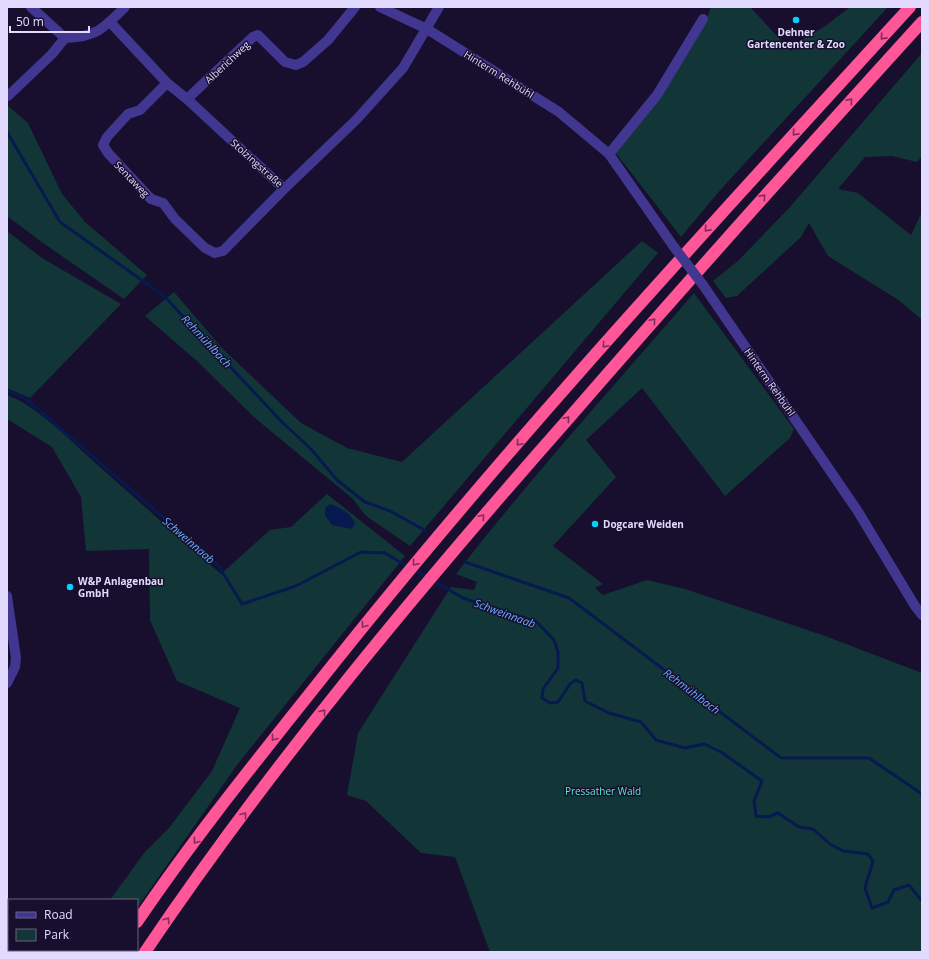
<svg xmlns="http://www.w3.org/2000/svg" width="929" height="959" viewBox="0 0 929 959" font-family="'Open Sans',sans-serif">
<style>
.green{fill:#123638}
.water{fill:#061a4f}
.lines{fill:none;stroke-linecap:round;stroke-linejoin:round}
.stream{stroke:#061a4f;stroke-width:3}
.minor{stroke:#423790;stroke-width:10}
.motorway{stroke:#ff5698;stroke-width:12}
.minor-bridge{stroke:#423790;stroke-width:10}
.oneway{stroke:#7f2f5d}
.poi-dot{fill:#07d0ff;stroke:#170f2d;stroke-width:1.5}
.labels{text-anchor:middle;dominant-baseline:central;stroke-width:3;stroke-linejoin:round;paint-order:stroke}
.poi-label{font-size:10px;font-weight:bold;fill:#e3dbff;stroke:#170f2d;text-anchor:start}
.street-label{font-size:10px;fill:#e3dbff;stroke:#170f2d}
.park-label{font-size:10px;fill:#5cead3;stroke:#170f2d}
.water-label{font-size:11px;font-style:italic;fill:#69acff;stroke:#170f2d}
</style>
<rect width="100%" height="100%" fill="#170f2d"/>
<!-- green -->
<path class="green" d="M711 7H750L791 51 798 42 824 27 850 7H888L722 188 681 237 615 152C640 125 660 94 680 63 692 45 704 28 711 7Z
M922 53V156L917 162 892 156 865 157 838 189 858 193 911 235 922 212V320L900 301 828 256 809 223 801 237 737 296 726 298 713 281 739 260 790 207Z
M7 105 28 123 62 194 85 222 147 275 124 299 43 243 7 216Z
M7 231 42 258 121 304 30 398 7 388Z
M642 241 658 253 410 546 366 516 353 499 255 418 198 362 145 316 174 292 222 348 301 423 347 448 402 462Z
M694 293 794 429 790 438 725 496 642 388 586 440 616 477 553 546 603 584 595 588 603 595 647 580 685 589 825 636 922 673V952H490L455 857 421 853 366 801 347 795 358 733 451 587 474 590 477 582 456 574C531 477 614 386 694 293Z
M7 395C34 404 69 439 91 459 134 497 177 536 221 574L270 530 291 527 327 494 405 556 237 765 137 908V900H110L144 853 169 828 212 771 240 708 177 681 150 620 149 549 86 551 81 497 52 447 7 419Z"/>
<!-- water -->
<path class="water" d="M330 504C341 508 351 513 355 524L351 529 332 525 325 515V508Z"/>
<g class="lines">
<!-- stream -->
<path class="stream" d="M7 132 60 222 164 296 282 422 311 449 337 480 365 502 390 511 426 531
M7 391 25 398 218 565 242 604 296 586 361 552 385 553 408 567
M465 562 569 598 781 758H869L922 794
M413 569 427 578
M432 580 463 598 537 622 554 640 558 652V668L543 689 542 698 550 703 558 702 570 684 576 680 582 683 585 701 609 713 641 722 656 740 685 748 704 744 721 752 762 781 754 801 756 816 768 817 778 813 799 827 813 829 830 844 843 851 868 854 873 861 865 888 872 908 888 902 894 890 909 885 922 901"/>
<!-- minor -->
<path class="minor" d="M31 7 65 38C97 37 104 28 125 7
M380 7 427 29 559 112 609 154 674 247
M110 22 167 83 187 99 284 189 356 120 403 68 439 7
M167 83 140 110 128 114 107 137 103 145 108 153 151 199 163 203 175 219 205 248 215 253 223 251 284 189
M8 96 52 54 65 38
M187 99 253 37 258 35 285 62 296 65 303 62 328 40 355 7
M609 154 657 95 703 19
M703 285 857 510 915 606 922 615
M7 596 16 658 15 667 7 683"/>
<!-- motorway -->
<path class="motorway" d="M137 922C193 839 257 760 319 682 504 448 709 227 910 7
M117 952 118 950
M145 952C272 764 419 588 569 418 685 284 803 153 922 22"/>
<!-- minor-bridge -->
<path class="minor-bridge" d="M674 247 703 285"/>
</g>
<!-- one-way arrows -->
<defs><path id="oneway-chevron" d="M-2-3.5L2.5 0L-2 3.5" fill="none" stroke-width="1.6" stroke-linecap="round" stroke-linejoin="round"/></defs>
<g class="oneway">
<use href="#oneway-chevron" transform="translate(883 37) rotate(132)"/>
<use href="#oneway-chevron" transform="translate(850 101) rotate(-48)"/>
<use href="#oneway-chevron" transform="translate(795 133) rotate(132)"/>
<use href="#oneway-chevron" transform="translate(763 197) rotate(-48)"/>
<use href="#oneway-chevron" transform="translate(707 229) rotate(132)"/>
<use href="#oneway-chevron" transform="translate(653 321) rotate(-49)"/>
<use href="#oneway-chevron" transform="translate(605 345) rotate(131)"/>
<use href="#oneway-chevron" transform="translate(567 419) rotate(-49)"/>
<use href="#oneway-chevron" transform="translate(519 443) rotate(131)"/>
<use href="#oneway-chevron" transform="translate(482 517) rotate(-49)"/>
<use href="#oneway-chevron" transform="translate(415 563) rotate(130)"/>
<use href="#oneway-chevron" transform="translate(364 625) rotate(128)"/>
<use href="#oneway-chevron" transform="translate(323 712) rotate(-52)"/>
<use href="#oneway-chevron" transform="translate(274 738) rotate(128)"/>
<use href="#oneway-chevron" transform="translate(244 815) rotate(-53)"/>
<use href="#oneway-chevron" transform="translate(196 841) rotate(127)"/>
<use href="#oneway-chevron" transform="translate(167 920) rotate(-56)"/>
</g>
<!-- markers -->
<g class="poi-dot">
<circle cx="796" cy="20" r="4"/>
<circle cx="595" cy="524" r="4"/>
<circle cx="70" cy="587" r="4"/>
</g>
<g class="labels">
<!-- poi labels -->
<g class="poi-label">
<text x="796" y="32" text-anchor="middle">Dehner<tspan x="796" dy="12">Gartencenter &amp; Zoo</tspan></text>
<text x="603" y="524">Dogcare Weiden</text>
<text x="78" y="581">W&amp;P Anlagenbau<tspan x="78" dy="12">GmbH</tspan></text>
</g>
<!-- street labels -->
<g class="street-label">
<text transform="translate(227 62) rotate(-43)">Alberichweg</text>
<text transform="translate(499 74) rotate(32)">Hinterm Rehbühl</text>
<text transform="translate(257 163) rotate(42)">Stolzingstraße</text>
<text transform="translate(132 179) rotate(46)">Sentaweg</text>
<text transform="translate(770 382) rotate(55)">Hinterm Rehbühl</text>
</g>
<!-- park labels -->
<g class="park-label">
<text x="603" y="791">Pressather Wald</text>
</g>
<!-- water labels -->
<g class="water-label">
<text transform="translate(207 341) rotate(47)">Rehmühlbach</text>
<text transform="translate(189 540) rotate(41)">Schweinnaab</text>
<text transform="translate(505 613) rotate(20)">Schweinnaab</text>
<text transform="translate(692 691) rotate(37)">Rehmühlbach</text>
</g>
</g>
<!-- border -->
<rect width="929" height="959" fill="none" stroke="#e3dbff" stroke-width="16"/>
<!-- legend -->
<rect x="8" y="899" width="130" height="52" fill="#170f2d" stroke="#696181"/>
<rect x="16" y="912" width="20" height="6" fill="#423790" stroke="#696181"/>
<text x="44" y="919" font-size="12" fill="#e3dbff">Road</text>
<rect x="16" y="929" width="20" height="12" fill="#123638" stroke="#696181"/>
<text x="44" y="939" font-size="12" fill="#e3dbff">Park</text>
<!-- scale -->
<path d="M10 26v6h79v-6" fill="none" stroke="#e3dbff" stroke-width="2"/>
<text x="16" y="26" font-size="12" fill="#e3dbff" stroke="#170f2d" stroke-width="3" paint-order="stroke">50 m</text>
</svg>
